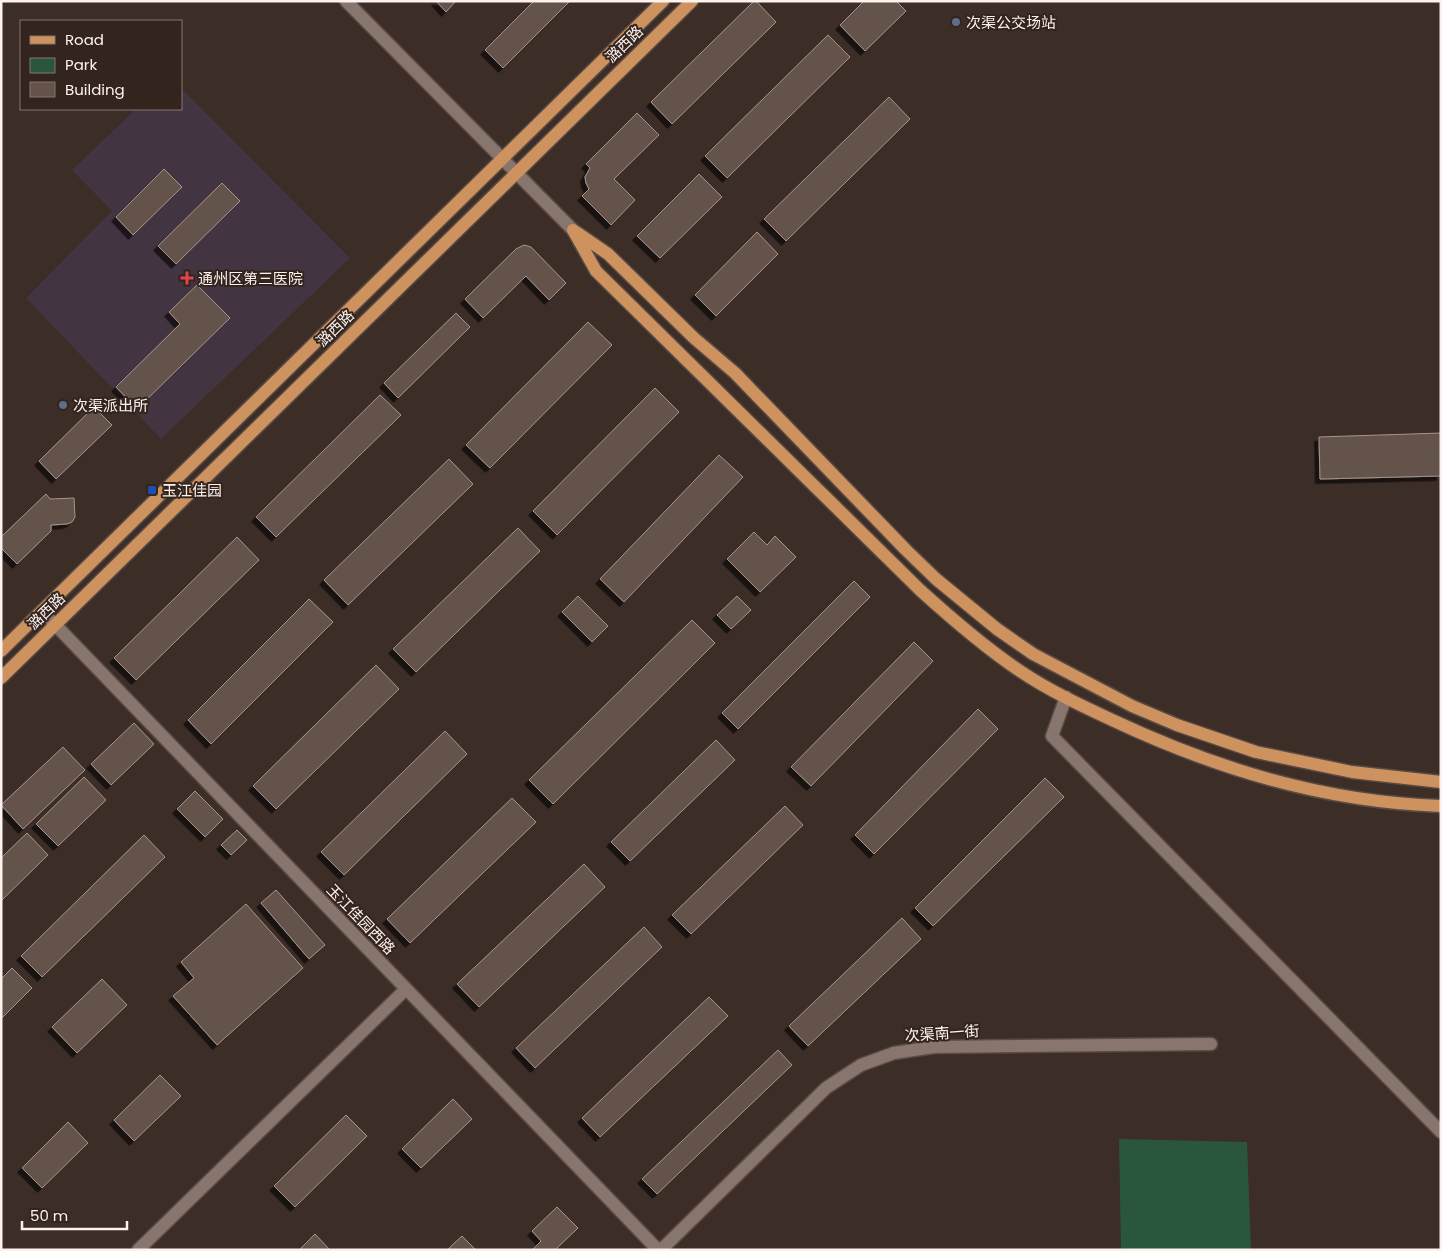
<svg xmlns="http://www.w3.org/2000/svg" width="1442" height="1251" viewBox="0 0 1442 1251" font-family="Poppins,'Noto Sans SC',sans-serif">
<style>
.medical{fill:#433441}
.green{fill:#2a563e}
.building{fill:#64524b;stroke:#a8948d;filter:url(#shadow)}
.lines{fill:none;stroke-linecap:round;stroke-linejoin:round}
.minor-casing{stroke:#584a45;stroke-width:15}
.major-casing{stroke:#584a45;stroke-width:15}
.minor{stroke:#88756e;stroke-width:12}
.major{stroke:#cd925e;stroke-width:12}
.service-dot{fill:#5c6f8a;stroke:#33241d;stroke-width:2}
.health-dot{fill:#e0444e;stroke:#33241d;stroke-width:2}
.transit-dot{fill:#1a4fb4;stroke:#33241d;stroke-width:2}
.labels{text-anchor:middle;dominant-baseline:central;stroke-width:4;stroke-linejoin:round;paint-order:stroke}
.poi-label{font-size:15px;fill:#fdf2ee;stroke:#33241d;text-anchor:start}
.street-label{font-size:15px;fill:#fdf2ee;stroke:#33241d}
</style>
<defs>
<filter id="shadow"><feDropShadow dx="-4.5" dy="4.5" stdDeviation="0" flood-color="#0009"/></filter>
</defs>
<rect width="100%" height="100%" fill="#3d2d27"/>
<!-- medical -->
<path class="medical" d="M181 88 350 258 161 439 26 298 112 211 72 170 136 109H181Z"/>
<!-- green -->
<path class="green" d="M1119 1139 1247 1142 1251 1250H1121Z"/>
<!-- building -->
<path class="building" d="M436 1H456L446 12Z
M534 1H570L503 68 485 50Z
M754 1H756L776 22 672 124 651 102Z
M864 1H896L906 11 865 51 840 25Z
M828 35 850 57 727 178 705 156Z
M889 97 910 119 786 241 764 219Z
M637 113 659 135 614 179 635 200 611 225 582 196 589 189 586 183 585 177 590 168 586 164Z
M164 169 182 187 133 235 116 217Z
M699 174 722 197 660 258 637 236Z
M222 183 240 201 176 264 158 246Z
M757 232 778 254 716 316 695 295Z
M524 245 531 247 566 283 549 300 526 276 483 318 465 299 516 249Z
M197 285 230 318 137 409 116 387 180 324 169 312Z
M456 313 470 327 398 398 384 383Z
M588 322 612 345 490 468 466 445Z
M655 388 679 412 557 535 533 511Z
M380 395 401 415 276 537 256 517Z
M94 407 112 425 56 479 39 461Z
M1441 433V476L1320 479 1319 437Z
M719 455 743 477 624 602 600 579Z
M449 459 473 484 348 605 324 580Z
M46 494 50 499 74 498 75 517 72 522 67 524 51 525V531L17 564 1 548V537Z
M518 528 540 551 416 672 393 649Z
M754 532 767 545 775 536 796 557 760 592 727 559Z
M237 537 259 560 136 680 114 658Z
M854 581 870 597 738 729 722 713Z
M578 596 608 626 592 642 562 612Z
M737 596 751 610 731 629 717 615Z
M309 599 333 622 211 744 188 720Z
M692 620 715 643 553 804 529 780Z
M914 642 933 661 811 786 791 767Z
M376 665 399 689 276 809 253 786Z
M978 709 998 729 874 854 855 835Z
M134 723 154 744 111 785 91 764Z
M445 731 467 754 344 875 321 852Z
M716 740 735 760 630 861 611 842Z
M63 747 85 770 23 829 1 805Z
M84 777 106 800 58 846 36 824Z
M1045 778 1064 797 933 926 915 908Z
M195 791 223 819 205 837 177 809Z
M512 798 536 822 410 943 387 919Z
M785 806 803 825 691 934 672 915Z
M237 830 247 840 231 855 221 845Z
M27 833 48 855 1 901V858Z
M144 835 165 857 42 977 21 956Z
M584 864 605 887 479 1007 457 984Z
M276 890 325 945 309 959 261 903Z
M246 904 303 968 217 1045 173 996 194 978 181 962Z
M902 918 921 939 808 1046 789 1026Z
M644 927 662 947 535 1068 516 1048Z
M12 968 32 988 1 1019V979Z
M102 979 127 1005 77 1053 52 1027Z
M709 997 728 1016 600 1137 582 1118Z
M778 1050 792 1065 657 1194 642 1179Z
M160 1075 181 1096 134 1141 114 1120Z
M453 1099 472 1119 421 1168 402 1149Z
M346 1115 367 1136 295 1207 274 1186Z
M68 1122 88 1143 42 1188 22 1168Z
M557 1207 578 1228 555 1250H532L541 1241 532 1231Z
M315 1234 330 1250H299Z
M462 1236 476 1250H447Z"/>
<g class="lines">
<!-- minor casing -->
<g class="minor-casing">
<path id="minor" d="M346 1 573 230
M42 611 658 1250
M1066 697 1052 736 1441 1132
M138 1250 406 989
M661 1250 826 1088 861 1065 894 1053 934 1047 1211 1044"/>
</g>
<!-- major casing -->
<g class="major-casing">
<path id="major" d="M573 230 596 271 920 590C952 619 984 647 1020 671 1048 690 1080 705 1110 719 1216 769 1324 802 1441 806
M576 232 608 254 694 338 735 373 906 550 936 579 997 629 1033 654 1132 706 1177 725 1256 752 1352 772 1441 782
M1 651 663 1
M1 678 692 1"/>
</g>
<!-- minor -->
<use href="#minor" class="minor"/>
<!-- major -->
<use href="#major" class="major"/>
</g>
<!-- markers -->
<g class="service-dot">
<circle cx="956" cy="22" r="5"/>
<circle cx="63" cy="405" r="5"/>
</g>
<path class="health-dot" d="M184.5 270.5h5v5h5v5h-5v5h-5v-5h-5v-5h5z"/>
<rect class="transit-dot" x="147" y="485" width="10" height="10" rx="2.5"/>
<g class="labels">
<!-- poi labels -->
<g class="poi-label">
<text x="966" y="22">次渠公交场站</text>
<text x="198" y="278">通州区第三医院</text>
<text x="73" y="405">次渠派出所</text>
<text x="162" y="490">玉江佳园</text>
</g>
<!-- street labels -->
<g class="street-label">
<text transform="translate(624 44) rotate(-44)">潞西路</text>
<text transform="translate(335 328) rotate(-44)">潞西路</text>
<text transform="translate(46 611) rotate(-44)">潞西路</text>
<text transform="translate(361 919) rotate(46)">玉江佳园西路</text>
<text transform="translate(942 1033) rotate(-4)">次渠南一街</text>
</g>
</g>
<!-- border -->
<rect width="1442" height="1251" fill="none" stroke="#fdf2ee" stroke-width="5"/>
<!-- legend -->
<rect x="20" y="20" width="162" height="90" fill="#33241d" stroke="#847671"/>
<rect x="30" y="36" width="25" height="8" fill="#cd925e" stroke="#847671"/>
<text x="65" y="45" font-size="15" fill="#fdf2ee">Road</text>
<rect x="30" y="58" width="25" height="15" fill="#2a563e" stroke="#847671"/>
<text x="65" y="70" font-size="15" fill="#fdf2ee">Park</text>
<rect x="30" y="82" width="25" height="15" fill="#64524b" stroke="#847671"/>
<text x="65" y="95" font-size="15" fill="#fdf2ee">Building</text>
<!-- scale -->
<path d="M22 1221v8h105v-8" fill="none" stroke="#fdf2ee" stroke-width="2.5"/>
<text x="30" y="1221" font-size="15" fill="#fdf2ee" stroke="#33241d" stroke-width="4" paint-order="stroke">50 m</text>
</svg>
